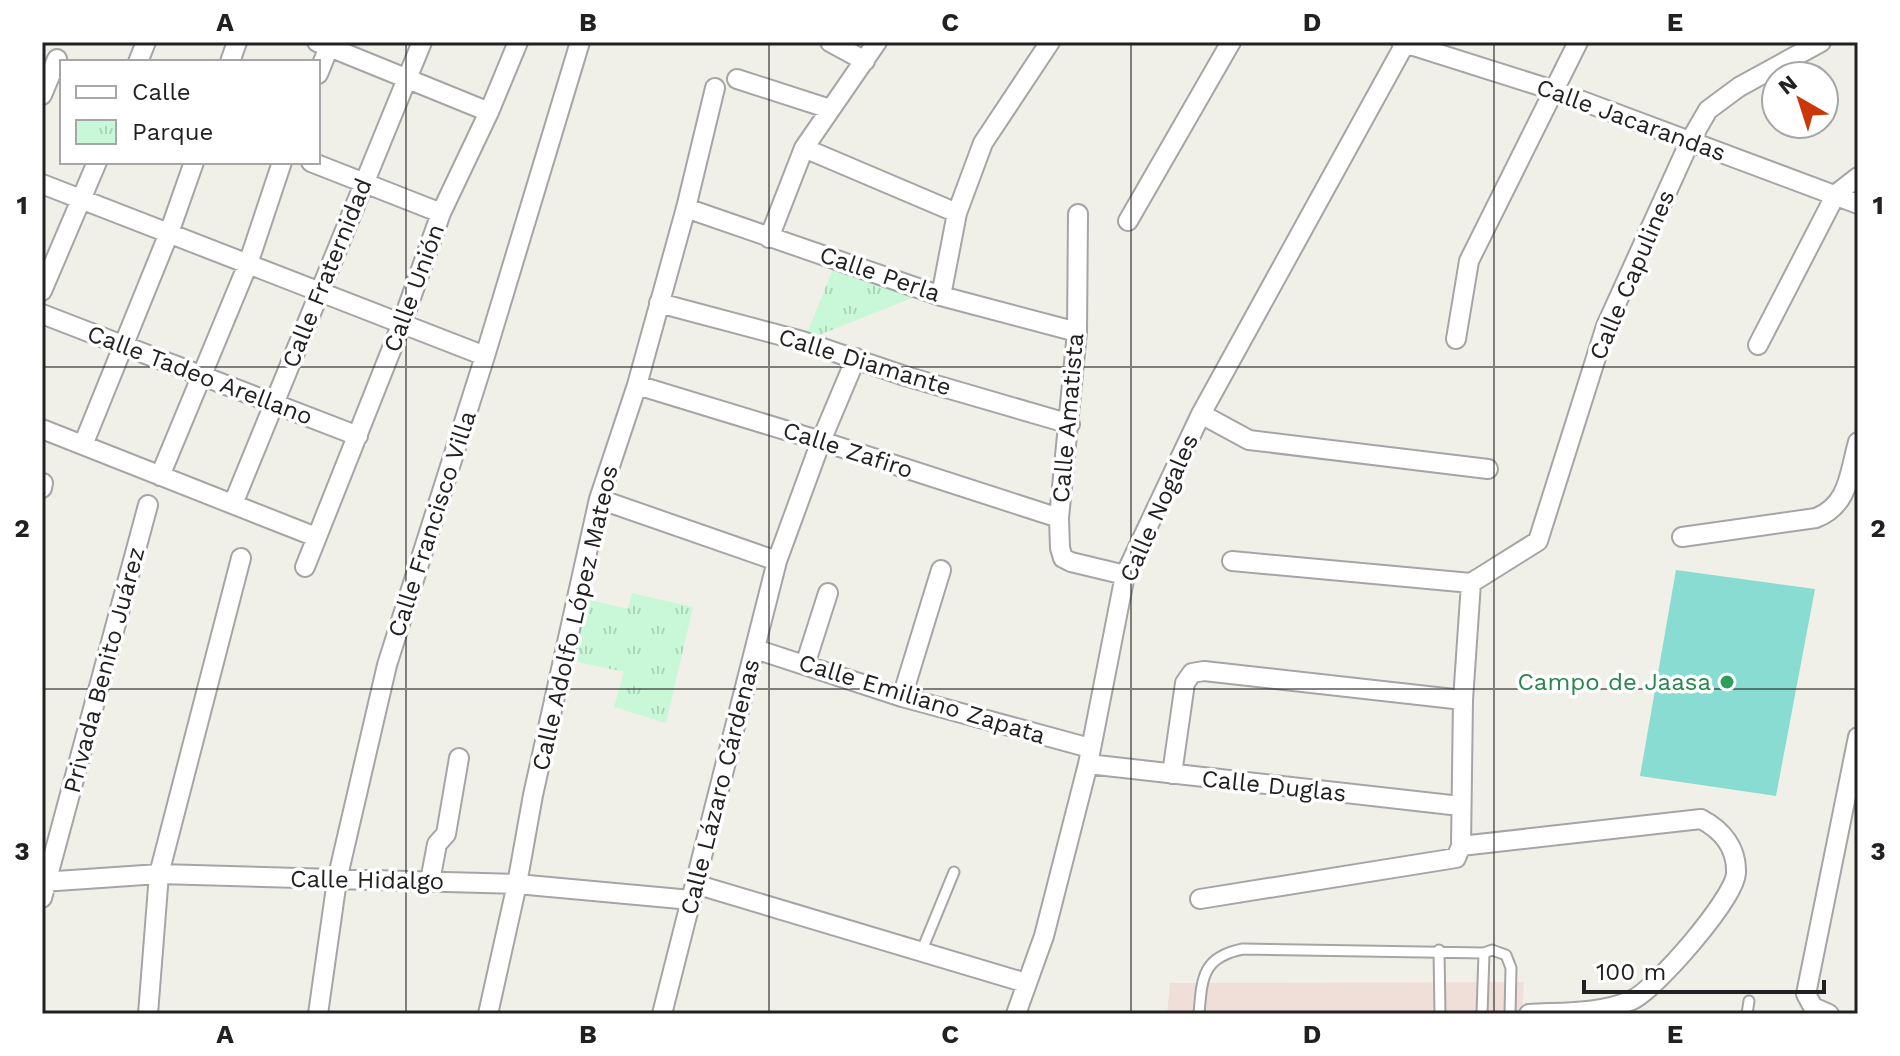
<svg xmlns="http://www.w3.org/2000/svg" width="1900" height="1056" viewBox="0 0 1900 1056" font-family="'Work Sans',sans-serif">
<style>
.commercial{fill:#f0dfd8}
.park{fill:url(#park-tufts)}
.pitch{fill:#89dcd1}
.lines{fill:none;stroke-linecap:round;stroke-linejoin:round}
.lane-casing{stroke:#a5a5a5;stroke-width:13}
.street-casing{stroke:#a5a5a5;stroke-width:22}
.lane{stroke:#fff;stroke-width:9}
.street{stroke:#fff;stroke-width:18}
.grid{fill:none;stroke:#212121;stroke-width:2;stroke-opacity:0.55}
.leisure-dot{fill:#2e9e5b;stroke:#fff;stroke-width:3}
.labels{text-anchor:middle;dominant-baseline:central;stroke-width:7;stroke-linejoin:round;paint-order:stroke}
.street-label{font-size:24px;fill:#212121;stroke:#fff}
.leisure-label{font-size:24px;fill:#27864d;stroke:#fff;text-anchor:end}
.neatline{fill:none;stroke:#212121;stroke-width:3}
.grid-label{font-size:26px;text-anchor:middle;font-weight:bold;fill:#212121}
</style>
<defs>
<pattern id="park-tufts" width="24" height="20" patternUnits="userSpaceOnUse" patternTransform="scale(2)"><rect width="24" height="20" fill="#c8f8d8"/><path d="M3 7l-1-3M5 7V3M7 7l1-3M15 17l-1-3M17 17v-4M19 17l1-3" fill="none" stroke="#acd4b9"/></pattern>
</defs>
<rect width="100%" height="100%" fill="#f1f0e8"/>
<!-- commercial -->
<path class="commercial" d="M1524 982 1522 1014H1167L1170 983Z"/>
<!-- park -->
<path class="park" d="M837 259 927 292 804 341Z
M632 593 693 607 666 723 614 707 624 672 564 659 578 597 628 609Z"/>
<!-- pitch -->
<path class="pitch" d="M1676 570 1815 589 1776 796 1640 776Z"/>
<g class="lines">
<!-- lane casing -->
<g class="lane-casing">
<path id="lane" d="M922 950 954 872
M1439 950 1440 1014
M1199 1014C1202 978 1202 957 1243 949L1484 953 1492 950 1506 955 1511 968 1510 1014
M1482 1014 1484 953
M1747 1014 1749 1001"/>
</g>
<!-- street casing -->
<g class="street-casing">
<path id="street" d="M317 42 489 112
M830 42 865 61
M1401 42 1553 90 1858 204
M138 62 146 42
M230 62 237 42
M318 74 331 42
M737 79 830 109
M42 95 57 59
M804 148 957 213
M311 162 441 213
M42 184 485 356
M686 208 941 296 1077 332
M1078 214 1077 332 1059 518 1060 548 1063 558 1071 562 1125 575
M1128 221 1231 42
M769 238 804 148 877 42
M42 291 97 162
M941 296 957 213 983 143 1050 42
M659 303 802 341 905 376 1070 424
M42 314 358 436
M1456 339 1469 261 1578 42
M1758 345 1836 194 1858 177
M637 385 821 441 1059 518
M1201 414 1249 440 1488 469
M42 429 316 537
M83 445 169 233 194 162
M160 476 248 264 282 162
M42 488 43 483
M599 499 777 561
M233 504 422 42
M1682 537 1816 518C1849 505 1849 474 1858 442
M1232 561 1471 583
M305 567 402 323 441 213 489 112 518 42
M1471 583 1538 541 1606 326 1690 141 1708 110 1739 87 1821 42
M755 649 902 697 1090 748
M805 665 828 593
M902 697 941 570
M1088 764 1460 806
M1172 774 1185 683 1192 673 1204 671 1463 700
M1461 846 1701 819C1722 830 1737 848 1736 873 1735 898 1656 989 1632 1000 1601 1014 1563 1012 1529 1014
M430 881 437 844 446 834 459 758
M42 882 159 874 517 884 691 900
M695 884 1026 983
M42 898 148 505
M1200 899 1456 858 1461 846 1463 700 1471 583
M148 1014 159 874 241 558
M318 1014 337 880 387 665 485 356 580 42
M488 1014 517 884 533 795 599 499 637 385 686 208 715 88
M662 1014 777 561 821 441 856 358
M1016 1014 1044 936 1088 764 1125 575 1201 414 1406 42
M1829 1014 1813 1007 1806 994 1858 737"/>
</g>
<!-- lane -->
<use href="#lane" class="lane"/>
<!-- street -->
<use href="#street" class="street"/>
</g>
<!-- grid -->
<path class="grid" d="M406 42V1014M769 42V1014M1131 42V1014M1494 42V1014M42 367H1858M42 689H1858"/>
<!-- markers -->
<circle class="leisure-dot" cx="1727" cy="682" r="8"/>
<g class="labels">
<!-- street labels -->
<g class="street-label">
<text transform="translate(1631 120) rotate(20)">Calle Jacarandas</text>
<text transform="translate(327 273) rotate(-68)">Calle Fraternidad</text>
<text transform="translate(880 274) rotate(19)">Calle Perla</text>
<text transform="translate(1632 275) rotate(-67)">Calle Capulines</text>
<text transform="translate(414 288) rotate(-70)">Calle Unión</text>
<text transform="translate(865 362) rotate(17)">Calle Diamante</text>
<text transform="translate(200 375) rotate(21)">Calle Tadeo Arellano</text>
<text transform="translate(1068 418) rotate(-85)">Calle Amatista</text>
<text transform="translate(848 450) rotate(18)">Calle Zafiro</text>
<text transform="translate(1159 508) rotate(-66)">Calle Nogales</text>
<text transform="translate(432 524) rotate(-72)">Calle Francisco Villa</text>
<text transform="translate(575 618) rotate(-77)">Calle Adolfo López Mateos</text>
<text transform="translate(104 670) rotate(-75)">Privada Benito Juárez</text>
<text transform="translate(922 699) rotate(17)">Calle Emiliano Zapata</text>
<text transform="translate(1274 786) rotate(6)">Calle Duglas</text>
<text transform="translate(720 787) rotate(-76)">Calle Lázaro Cárdenas</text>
<text transform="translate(367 880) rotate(1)">Calle Hidalgo</text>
</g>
<!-- leisure labels -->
<g class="leisure-label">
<text x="1711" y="682">Campo de Jaasa</text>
</g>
</g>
<!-- border -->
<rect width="1900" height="1056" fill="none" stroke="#ffffff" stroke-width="88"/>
<!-- legend -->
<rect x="60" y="60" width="260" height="104" fill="#ffffff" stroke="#a6a6a6" stroke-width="2"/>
<rect x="76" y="86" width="40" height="12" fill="#ffffff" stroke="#a6a6a6" stroke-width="2"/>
<text x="132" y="100" font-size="24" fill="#212121">Calle</text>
<rect x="76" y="120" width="40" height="24" fill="url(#park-tufts)" stroke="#a6a6a6" stroke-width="2"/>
<text x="132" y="140" font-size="24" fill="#212121">Parque</text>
<!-- north arrow -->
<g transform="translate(1800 100) rotate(321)"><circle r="38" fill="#ffffff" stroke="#a6a6a6" stroke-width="2"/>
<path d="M0-6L14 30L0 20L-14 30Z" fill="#ca3808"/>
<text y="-12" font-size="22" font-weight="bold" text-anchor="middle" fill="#212121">N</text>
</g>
<!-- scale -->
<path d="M1584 980v12h240v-12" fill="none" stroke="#212121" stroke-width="4"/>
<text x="1596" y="980" font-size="24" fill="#212121" stroke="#ffffff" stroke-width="6" paint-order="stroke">100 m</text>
<rect x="44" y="44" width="1812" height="968" class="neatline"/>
<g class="grid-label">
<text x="225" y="31">A</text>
<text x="588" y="31">B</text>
<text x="950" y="31">C</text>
<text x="1312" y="31">D</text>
<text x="1675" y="31">E</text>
<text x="22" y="214">1</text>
<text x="1878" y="214">1</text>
<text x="22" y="537">2</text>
<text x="1878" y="537">2</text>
<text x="22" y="860">3</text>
<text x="1878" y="860">3</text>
<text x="225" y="1043">A</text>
<text x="588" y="1043">B</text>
<text x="950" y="1043">C</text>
<text x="1312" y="1043">D</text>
<text x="1675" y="1043">E</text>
</g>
</svg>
